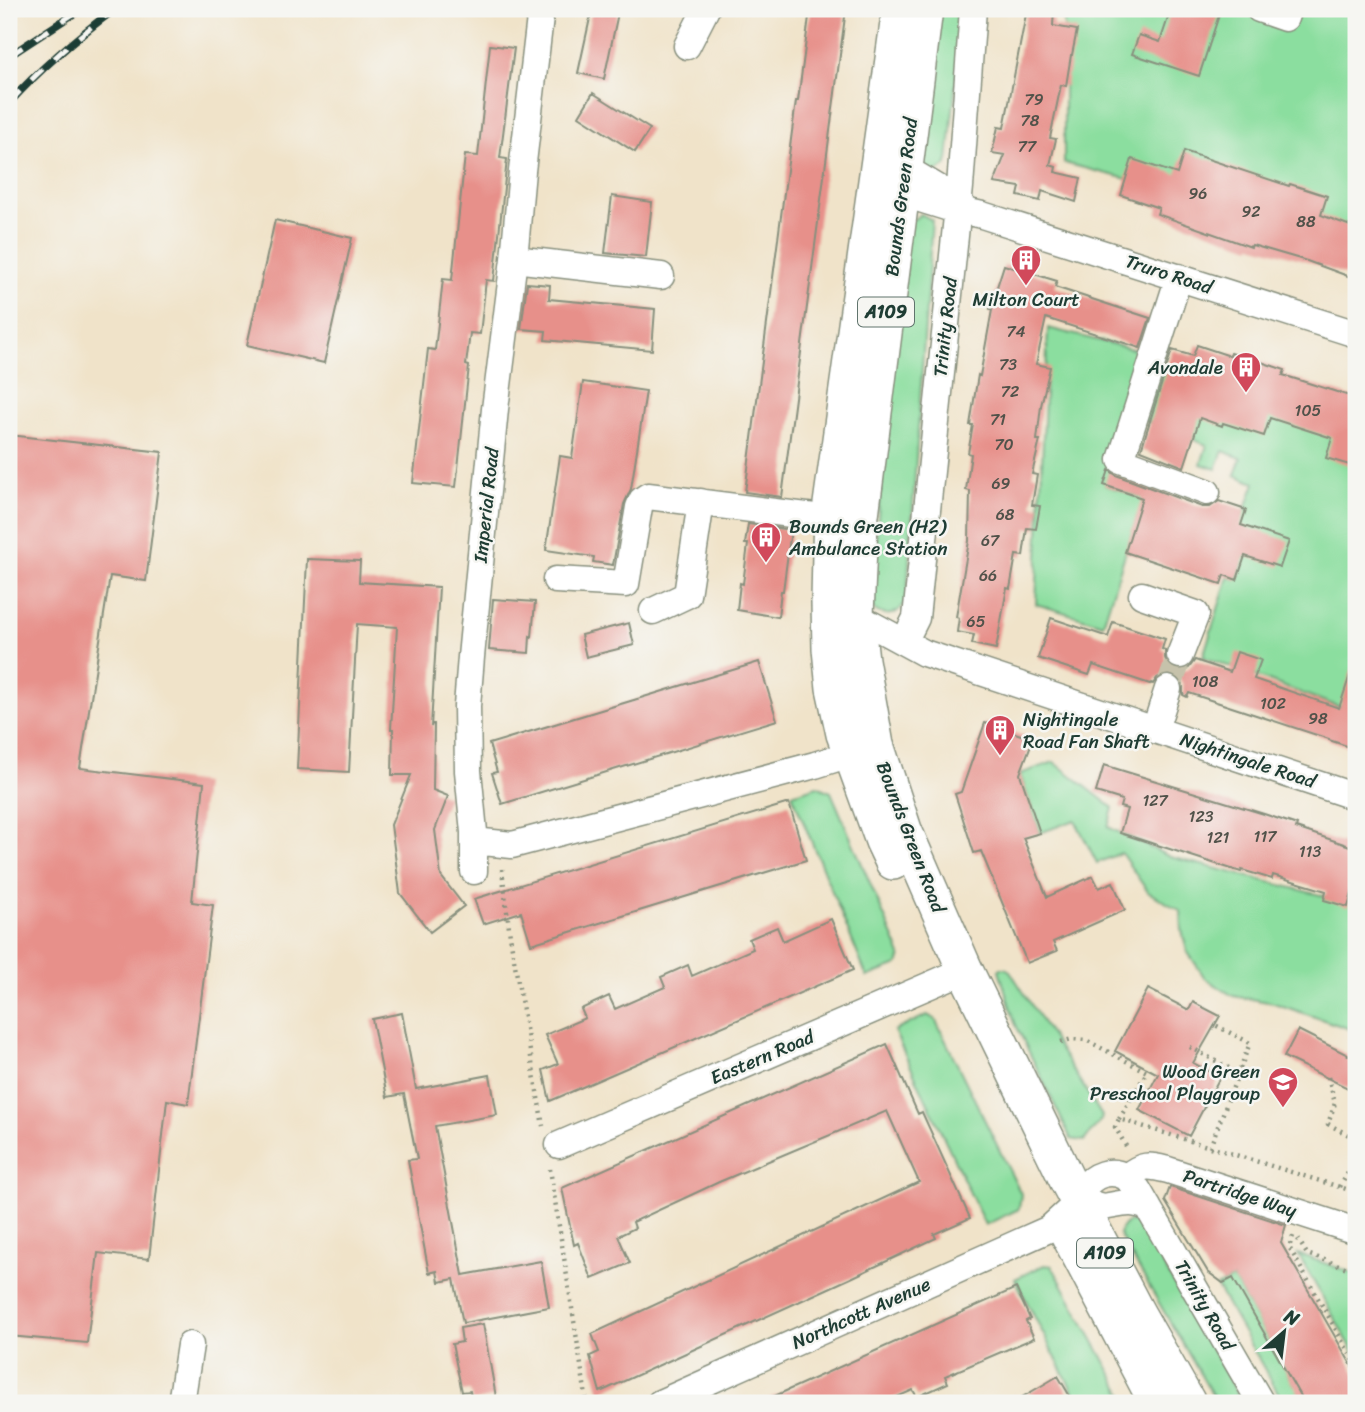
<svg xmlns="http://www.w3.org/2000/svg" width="1365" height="1412" viewBox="0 0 1365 1412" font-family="Sriracha,sans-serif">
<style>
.green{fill:#8bde9f;stroke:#558e6a;stroke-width:2}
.building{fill:#e7908a}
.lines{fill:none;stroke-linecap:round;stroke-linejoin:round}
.minor-tunnel{stroke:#c6c2ab;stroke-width:26;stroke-dasharray:26 13;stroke-linecap:butt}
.minor-casing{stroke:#88907e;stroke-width:29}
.major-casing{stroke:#88907e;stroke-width:38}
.path{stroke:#88907e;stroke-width:4.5;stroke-dasharray:2 5;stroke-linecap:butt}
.minor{stroke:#fff;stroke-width:26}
.major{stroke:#fff;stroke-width:35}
.rail-casing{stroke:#1f3d34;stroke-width:8}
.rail{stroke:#f6f6f2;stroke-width:5;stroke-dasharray:16;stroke-linecap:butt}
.labels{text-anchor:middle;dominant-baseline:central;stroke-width:5;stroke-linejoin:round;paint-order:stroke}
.number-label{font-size:16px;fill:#51524a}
.shield{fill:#f6f6f2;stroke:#60746d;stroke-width:2}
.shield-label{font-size:18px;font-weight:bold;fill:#1f3d34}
.street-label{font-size:19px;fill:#1f3d34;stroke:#f6f6f2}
.poi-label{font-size:19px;fill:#1f3d34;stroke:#f6f6f2;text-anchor:end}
</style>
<rect width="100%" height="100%" fill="#f6f6f2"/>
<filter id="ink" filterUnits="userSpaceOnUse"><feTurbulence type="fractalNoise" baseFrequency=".0143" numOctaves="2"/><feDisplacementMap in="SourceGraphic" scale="14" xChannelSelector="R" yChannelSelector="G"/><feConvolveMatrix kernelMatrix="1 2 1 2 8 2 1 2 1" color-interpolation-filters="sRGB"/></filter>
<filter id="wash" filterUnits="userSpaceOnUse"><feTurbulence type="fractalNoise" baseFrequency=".00686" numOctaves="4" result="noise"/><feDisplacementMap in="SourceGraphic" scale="28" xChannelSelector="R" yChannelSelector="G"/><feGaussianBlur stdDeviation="1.57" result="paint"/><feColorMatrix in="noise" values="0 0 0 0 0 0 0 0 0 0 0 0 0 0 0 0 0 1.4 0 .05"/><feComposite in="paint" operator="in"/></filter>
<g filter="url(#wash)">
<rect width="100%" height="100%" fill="#f0e3c9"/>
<!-- green -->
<path class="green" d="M937 9H963L948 160 946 166 936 172 925 170 917 156Z
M1064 9H1356V237L1064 163Z
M921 214 932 220 907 594C903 612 891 620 874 610L870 599 906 225Z
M1048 328 1148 353 1105 485 1238 530 1255 483 1235 475 1241 458 1223 451 1216 469 1201 464 1207 445 1143 420 1156 365 1356 427V713L1203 657 1228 577 1237 579 1245 556 1137 516 1103 624 1036 604Z
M1054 762 1113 808 1108 827 1170 857 1356 904V1031L1274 1003 1233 996 1205 978 1187 951 1182 930 1181 911 1148 892 1121 853 1097 863 1075 820 1040 833 1020 774Z
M817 786 831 792 901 955 898 965 867 977 792 794Z
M1001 968H1005L1010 971 1102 1116 1101 1120 1084 1141 1071 1139 1015 1023 999 970Z
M927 1015 935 1019 1021 1194 1019 1209 985 1225 894 1031Z
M1130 1221 1140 1225 1243 1403H1217L1119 1234C1121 1227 1124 1224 1130 1221Z
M1298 1254 1356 1274V1356Z
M1044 1265 1052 1266 1128 1403H1079L1015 1279Z
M1233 1278 1305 1403H1284L1217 1287Z"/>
<g id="blocks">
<!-- building -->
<path class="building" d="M592 9 618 13 604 79 578 73Z
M810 9H846L782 497 745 492 796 101H798Z
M1027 9H1054L1053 26 1077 30 1072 55H1071L1066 86 1061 85 1050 138 1056 139 1050 165 1056 167 1055 172 1081 178 1076 202 1042 191 1040 201 1018 196 1020 187 994 183 1005 155 992 153 998 127 1004 128Z
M1171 9H1221L1199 76 1132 54 1139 35 1160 42Z
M490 45 514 48 500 158 507 159 494 281 486 280 480 334 470 333 466 365 469 366 456 487 413 483 428 349 435 350 443 279 452 280 465 155 478 156Z
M593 93 650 129 635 152 579 116Z
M1184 151 1289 186 1290 184 1327 196 1321 215 1356 228V279L1307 261 1252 245 1251 247 1157 214 1159 208 1121 195 1132 159 1177 174Z
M612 196 652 202 646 257 605 253Z
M275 220 352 238 324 363 247 345Z
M1004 265 1057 281 1055 287 1150 318 1140 348 1046 318 1036 364 1050 367 1041 406 1037 440H1040L1032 474 1037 475 1032 505 1040 506 1036 529 1027 528 1023 556 1016 555 1010 589 1007 588 996 649 972 644 974 635 957 632 959 618 956 617 969 541 970 491 966 490 971 454 968 453 973 425H970L978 375 980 376 992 310 990 309Z
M527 283 550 285 549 299 655 309 652 350 545 340 546 331 521 329Z
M1197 345 1230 356 1231 353 1264 363 1285 370 1283 375 1356 398V467L1326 458 1332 438 1270 418 1264 436 1223 423 1222 426 1200 418 1184 467 1141 450 1172 350 1193 356Z
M583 382 646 391 631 489 624 504 613 565 593 562 594 557 546 550 560 456 572 458Z
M9 435 162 452 146 581 110 576 80 768 204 783 192 902 213 905 188 1104 167 1100 149 1259 98 1253 87 1343 9 1336Z
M1109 470 1116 475 1202 507H1210L1219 501 1246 510 1241 525 1289 541 1280 567 1245 556 1237 580 1224 575 1221 584 1125 552 1142 498 1104 485Z
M748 524 791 530 783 591H781L778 617 737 610 740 583 743 584 748 544H745Z
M307 559 360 561 359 582 439 587 431 727 432 724H434L433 790 448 796 435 830 441 876 464 906 430 932 400 893 391 825 411 775H392L393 729H391L397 627 357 624 349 772 297 769Z
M493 599 535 602 532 637 530 636 529 653 489 650Z
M1051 618 1108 637 1113 622 1165 639 1162 649 1165 650V658L1168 665 1175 670 1182 671 1189 668 1195 660 1230 672 1237 652 1261 660 1254 679 1339 708 1352 669 1356 670V749L1329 740V739L1189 693 1187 697 1183 695V685L1179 678 1172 674H1164L1157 678 1153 684 1151 683 1150 684 1093 665 1089 675 1038 658Z
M629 623 634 645 586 657 581 635Z
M759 662 777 720 502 804 492 773 497 772 489 744Z
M985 723 1033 739 1020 774 1040 833 1023 838 1047 897 1093 876 1099 888 1113 882 1125 910 1053 942 1057 951 1027 963 981 851 974 853 955 794 961 792Z
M1104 765 1264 814 1297 825 1296 828 1356 848V880L1348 907 1324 900 1326 891 1273 875 1272 879 1242 870 1241 872 1120 833 1127 809 1120 807 1122 800 1096 792Z
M789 803 806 860 531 944 521 912 483 924 474 899Z
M831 919 853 970 550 1101 543 1070 558 1064 545 1035 585 1018 581 1009 609 996 615 1009 665 987 661 977 688 965 692 976 753 949 749 939 777 927 783 941Z
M1148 989 1189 1010 1193 1002 1220 1016 1193 1063 1220 1077 1189 1136 1139 1110 1158 1074 1115 1051Z
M402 1013 416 1089 490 1075 497 1115 435 1126 463 1275 541 1261 549 1307 463 1323 454 1279 439 1282 437 1271 429 1273 408 1160 417 1159 404 1094 387 1097 372 1019Z
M1298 1030 1356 1059V1092L1284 1057Z
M887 1044 918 1114 922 1112 970 1218 934 1234 936 1238 851 1278 600 1392 590 1356 599 1352 592 1334 919 1182 887 1111 719 1182 633 1222 635 1228 618 1236 630 1263 592 1279 578 1243 574 1245 562 1188Z
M1170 1187 1286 1225 1281 1243 1356 1373V1403H1304L1233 1278 1223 1283 1208 1272 1165 1201Z
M1016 1288 1030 1319 1026 1321 1034 1338 945 1376 948 1383 917 1397 913 1390 883 1403H759Z
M483 1324 496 1397 472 1402 470 1391 462 1392 452 1344 462 1342 460 1328Z
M1058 1376 1074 1403H1012L1048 1382Z"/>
</g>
</g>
<g filter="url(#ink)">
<use href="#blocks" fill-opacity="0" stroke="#88907e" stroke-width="2"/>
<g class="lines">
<!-- minor-tunnel -->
<path class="minor-tunnel" d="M1168 689 1180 655"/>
<!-- minor casing -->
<g class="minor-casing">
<path id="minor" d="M1259 9 1285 18 1288 9
M687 46 706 9
M891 160 960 201
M885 188 946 207 982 215 1356 334
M514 259 661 276
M1179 277 1121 460 1207 492
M556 580 626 584 639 507 642 500 648 496 847 521
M1142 595 1196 614 1180 655
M843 609 924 653 1356 797
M653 611 687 595 701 502
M904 642 916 618 960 187 973 9
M1155 729 1168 689
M474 841 512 845 815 765 869 748
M474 871V832L468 771 467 706 471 657 495 409 514 259 522 171 541 9
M559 1145 965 970
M1126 1177C1143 1164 1147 1165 1168 1170L1356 1231
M1084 1198V1188C1093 1175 1110 1168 1126 1177 1130 1180 1134 1187 1138 1190L1261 1403
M1084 1198C1105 1214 1109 1203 1130 1203 1137 1203 1142 1205 1148 1207
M181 1403 190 1345
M660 1403 1049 1229 1074 1206"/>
</g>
<!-- major casing -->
<g class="major-casing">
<path id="major" d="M925 9 860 523 856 615 861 660 876 745 904 830 965 970 1068 1182 1137 1313 1188 1403
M893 862 883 841 844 734 834 688 830 649 829 602 831 504 900 9
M1064 1226 1157 1403"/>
</g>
<!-- path -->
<path class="path" d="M502 869 510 936 543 1126
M1061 1042 1072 1039 1086 1040 1147 1072 1149 1069
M1190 1047 1238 1073
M1328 1077 1335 1103 1328 1124 1356 1139
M1119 1119 1147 1072
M1126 1146 1115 1127 1119 1119 1356 1192
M1210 1147 1250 1043 1215 1025
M550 1169 587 1403
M1340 1187 1356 1158
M1293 1236 1289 1247 1356 1365
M1298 1239 1307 1254 1356 1271"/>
<!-- minor -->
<use href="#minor" class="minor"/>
<!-- major -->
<use href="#major" class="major"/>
<!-- rail casing -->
<g class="rail-casing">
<path id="rail" d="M9 56 81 9
M9 103C41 68 77 37 115 9"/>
</g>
<!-- rail -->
<use href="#rail" class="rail"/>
</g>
</g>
<!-- icons -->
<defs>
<g id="building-pin" transform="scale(1.575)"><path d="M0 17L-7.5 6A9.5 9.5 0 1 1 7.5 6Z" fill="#d1495b" stroke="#f6f6f2"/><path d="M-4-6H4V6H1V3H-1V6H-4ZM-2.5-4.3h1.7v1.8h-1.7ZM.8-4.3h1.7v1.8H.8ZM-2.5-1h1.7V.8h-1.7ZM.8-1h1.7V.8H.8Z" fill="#fff"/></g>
<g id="school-pin" transform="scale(1.575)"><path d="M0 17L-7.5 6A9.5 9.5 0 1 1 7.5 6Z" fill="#d1495b" stroke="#f6f6f2"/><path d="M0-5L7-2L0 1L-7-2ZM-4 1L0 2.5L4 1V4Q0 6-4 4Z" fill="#fff"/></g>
</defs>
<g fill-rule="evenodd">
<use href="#building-pin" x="1026" y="260"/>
<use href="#building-pin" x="1246" y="367"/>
<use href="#building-pin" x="766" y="537"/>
<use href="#building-pin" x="1000" y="730"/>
<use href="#school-pin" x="1283" y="1082"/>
</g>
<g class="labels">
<!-- number labels -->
<g class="number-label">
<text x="1034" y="99">79</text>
<text x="1030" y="120">78</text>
<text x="1027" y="146">77</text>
<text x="1198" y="193">96</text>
<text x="1251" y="211">92</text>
<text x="1306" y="221">88</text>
<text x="1016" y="331">74</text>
<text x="1008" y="364">73</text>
<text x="1010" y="391">72</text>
<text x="1308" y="410">105</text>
<text x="998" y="419">71</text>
<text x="1004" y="444">70</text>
<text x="1001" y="483">69</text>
<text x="1005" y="514">68</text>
<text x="990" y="540">67</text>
<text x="988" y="575">66</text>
<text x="976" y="621">65</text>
<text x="1205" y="681">108</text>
<text x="1273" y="703">102</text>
<text x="1318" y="718">98</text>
<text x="1155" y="800">127</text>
<text x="1201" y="816">123</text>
<text x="1265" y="836">117</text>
<text x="1218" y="837">121</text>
<text x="1310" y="851">113</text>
</g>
<!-- shield labels -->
<g class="shield">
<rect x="858" y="297.5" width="56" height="29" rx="5"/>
<rect x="1077" y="1238.5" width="56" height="29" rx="5"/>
</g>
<g class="shield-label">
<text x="886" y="312">A109</text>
<text x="1105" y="1253">A109</text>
</g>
<!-- street labels -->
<g class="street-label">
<text transform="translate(901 197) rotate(-83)">Bounds Green Road</text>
<text transform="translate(1169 274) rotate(18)">Truro Road</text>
<text transform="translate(945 327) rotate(-84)">Trinity Road</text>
<text transform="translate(486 505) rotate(-84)">Imperial Road</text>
<text transform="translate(1248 760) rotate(18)">Nightingale Road</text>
<text transform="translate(911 837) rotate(69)">Bounds Green Road</text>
<text transform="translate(762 1057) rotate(-23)">Eastern Road</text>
<text transform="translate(1240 1193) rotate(18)">Partridge Way</text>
<text transform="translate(1205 1305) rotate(60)">Trinity Road</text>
<text transform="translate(861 1313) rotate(-24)">Northcott Avenue</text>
</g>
<!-- poi labels -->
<g class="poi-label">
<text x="1026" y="299" text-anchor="middle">Milton Court</text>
<text x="1223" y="367">Avondale</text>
<text x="789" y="526" text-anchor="start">Bounds Green (H2)<tspan x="789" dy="22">Ambulance Station</tspan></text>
<text x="1023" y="719" text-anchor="start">Nightingale<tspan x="1023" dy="22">Road Fan Shaft</tspan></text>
<text x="1260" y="1071">Wood Green<tspan x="1260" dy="22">Preschool Playgroup</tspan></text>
</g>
</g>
<!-- margin -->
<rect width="1365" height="1412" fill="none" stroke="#f6f6f2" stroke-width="35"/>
<!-- north arrow -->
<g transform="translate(1284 1332) rotate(28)" stroke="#f6f6f2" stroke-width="5" paint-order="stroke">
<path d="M0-5L12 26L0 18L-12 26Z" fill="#1f3d34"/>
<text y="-10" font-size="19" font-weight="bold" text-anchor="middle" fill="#1f3d34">N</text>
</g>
</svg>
